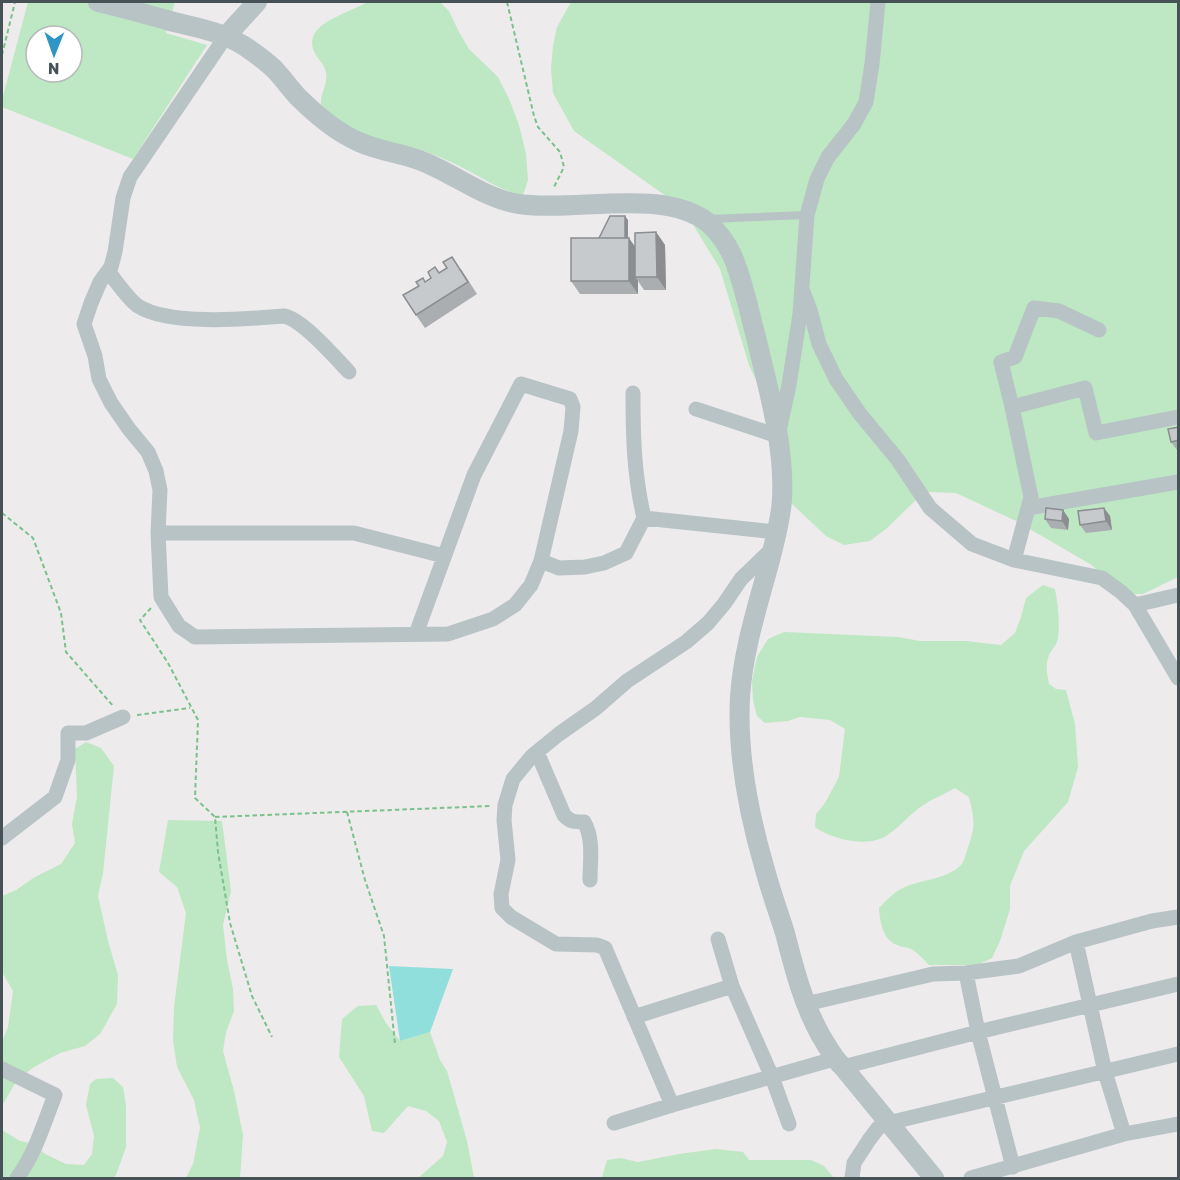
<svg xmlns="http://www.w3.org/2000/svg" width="1180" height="1180" viewBox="0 0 1180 1180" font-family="Rubik,sans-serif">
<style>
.green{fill:#bee7c3;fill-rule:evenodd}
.water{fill:#90dfdc}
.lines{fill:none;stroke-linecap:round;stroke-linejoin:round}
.path{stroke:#7ac18c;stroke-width:2;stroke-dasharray:4.5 3;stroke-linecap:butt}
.service{stroke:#b8c3c6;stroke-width:8}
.minor{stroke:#b8c3c6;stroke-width:15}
.tertiary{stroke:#b8c3c6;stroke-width:20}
.wall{fill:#aaaeb0}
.shaded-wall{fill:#8b8d90}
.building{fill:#c6cacd;stroke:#8b8d90;stroke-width:1.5}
</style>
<rect width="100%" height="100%" fill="#eeebec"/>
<!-- green -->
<path class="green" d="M28 2H175L166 33 207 45 133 159 2 107V100ZM36 36H72V72H36Z
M367 2H440L449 11 459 32 469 49 498 77 510 101 519 125 526 154 528 180 523 195C518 196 515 193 510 192 487 183 467 168 444 159 439 157 433 154 427 152 411 147 394 145 378 140 364 136 324 120 321 104 320 94 328 84 326 73 325 64 316 58 313 49 305 22 351 13 367 2Z
M571 2H1178V577L1143 594H1128L1090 564 1016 521 956 493 929 492 919 497 887 528 870 541 844 545 826 536 792 504 774 477 772 414 749 365 720 269 683 208 574 131 553 93 551 69 553 46 557 27Z
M1043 585 1055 589C1058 605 1060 622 1058 638 1057 645 1052 649 1049 655 1045 665 1047 674 1049 684L1056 689 1066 690 1075 724 1078 767 1068 802 1024 851 1010 886V909L1000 941 992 958 977 965H929C923 959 918 953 911 949 906 947 901 947 897 945 882 939 880 921 879 908 884 903 890 896 896 892 914 879 946 881 961 865 965 860 966 853 968 847 976 827 974 817 969 797L955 788C945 794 932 799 922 806 909 815 899 828 886 836 867 848 831 839 815 827L816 814 825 803 839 777 845 729 830 720 800 717 788 721 765 723 757 716 753 700 752 681 757 657 768 639 784 632 898 637 920 641H966L1001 645 1015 633 1021 617 1026 598Z
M86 742 101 748 114 766 103 873 98 896 108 941 118 975 117 1004 100 1034 85 1046 60 1053 34 1067 17 1080 3 1104 2 1114V1042L8 1027 13 991 2 972V896L16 890 35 877 61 864 75 843 72 824 77 797 75 749Z
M168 820 222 821 231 891 223 925 227 960 233 989 234 1011 226 1032 223 1051 234 1091 243 1135 240 1178H186L193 1164 200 1128 194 1100 177 1067 173 1040 174 1007 186 913 177 887 159 872Z
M376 1005 386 1023 400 1041 430 1032 440 1060 447 1071 467 1141 474 1178H418L443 1156 447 1142 439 1121 426 1111 408 1106 384 1133 372 1131 364 1096 339 1057 342 1019 358 1006Z
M113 1078 123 1087 126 1106V1147L116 1175 113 1178H2V1130L20 1141 35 1144 45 1154 66 1164 84 1165 92 1154 94 1136 86 1105 90 1084 96 1079Z
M716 1149 743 1152 749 1160H811L824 1166 834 1178H608L602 1177 607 1160 620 1158 638 1162 679 1154Z"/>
<!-- water -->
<path class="water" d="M389 966 453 969 430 1032 400 1041Z"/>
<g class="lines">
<!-- path -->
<path class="path" d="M507 2 534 116 538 127 560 152 564 167 553 189
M2 55 15 2
M2 513 33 538 61 613 66 652 114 707
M151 608 140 620 168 663 198 720 195 798 215 817 218 852 230 923 252 996 272 1037
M137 715 190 708
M347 812 365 880 384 936 395 1044
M215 817 491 806"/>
<!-- service -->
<path class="service" d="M710 219 807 215"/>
<!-- minor -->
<path class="minor" d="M226 36 130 177 123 198 115 252 111 267 100 282 91 303 84 324 95 356 99 379 111 403 129 429 148 452 156 471 160 490 158 533 161 597 179 626 195 637 448 634 493 619 515 605 531 585 541 561 571 431 573 407 570 399 521 384 474 475 416 634
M108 271C116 281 128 299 138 306 169 326 247 319 284 316 302 319 335 357 349 372
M802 289 811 313 819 344 836 379 860 414 898 460 930 508 972 544 1014 560 1102 578 1121 592 1135 605 1178 678
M633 393C633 438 634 475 644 518L776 532
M1012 407 1001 362 1015 357 1034 308 1059 311 1099 330
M696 409 778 436 789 385 800 314 807 215 817 179 828 157 854 124 866 102 872 64 878 2
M1028 508 1178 482
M158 533H354L444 556
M1014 560 1031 497 1012 407 1085 388 1096 433 1178 417
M541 561 559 568 585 567 604 563 626 553 644 518
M1135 605 1178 595
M537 752 564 815C570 822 575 822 584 822 594 839 590 861 590 880
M2 838 55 797 68 760V733H86L123 717
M718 939 732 986
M1076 942 1105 1072 1124 1134
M966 973 978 1032 1013 1167
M806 1004 933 974 966 973 1019 966 1076 942 1152 921 1178 917
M634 1017 732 986 772 1077 789 1124
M843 1067 978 1032 1178 984
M2 1069 55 1095C44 1123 35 1154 17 1178
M672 1105 605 948 597 945 556 944 511 917 502 908 501 894 508 860 504 820 505 805 513 779 532 756 559 734 596 708 627 681 686 642 708 623 724 604 741 579 772 549
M614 1123 672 1105 834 1059
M852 1178 854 1163 869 1140 878 1128 888 1123 1178 1054
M971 1178 1124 1134 1178 1124"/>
<!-- tertiary -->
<path class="tertiary" d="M98 2C124 8 149 15 174 22 203 29 228 33 253 52 261 58 270 64 277 72 284 80 290 88 297 96 315 114 336 132 359 142 379 151 400 153 419 160 452 172 484 199 519 204 573 212 656 189 703 219 715 227 726 242 732 255 743 279 749 312 756 337 768 389 785 445 782 499 781 519 775 540 770 560 758 605 743 650 740 697 737 755 748 811 764 866 770 889 778 911 785 933 794 968 803 1004 821 1036 828 1047 833 1058 843 1067L934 1178
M226 36 257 2"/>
</g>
<!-- wall -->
<path class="wall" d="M628 220V238L635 247 656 232 665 245 666 290H644L638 281V294H580L571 281 599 238Z
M447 268 461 269 477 294 425 328 416 315 425 282Z
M1179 427V450H1177L1171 442Z
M1104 508 1110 516 1112 530 1086 533 1080 525Z
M1063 510 1069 519 1068 530 1051 528 1045 519Z"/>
<!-- shaded-wall -->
<path class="shaded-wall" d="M625 216 628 220V251L625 247Z
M656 232 665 245 666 290 657 277Z
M629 238 638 251 635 277 638 281V294L629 281Z
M1104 508 1110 516 1112 530 1106 521Z
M1063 510 1069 519 1068 530 1062 521Z"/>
<!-- building -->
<path class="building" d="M610 216H625V238H599Z
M656 232 657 277H635V233Z
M571 238H629V281H571Z
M452 257 468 282 416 315 403 295 419 286 416 282 423 278 425 282 431 278 428 272 435 267 439 273 447 268 443 262Z
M1179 427V440L1171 442 1168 429Z
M1046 508 1063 510 1062 521 1045 519Z
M1104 508 1106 521 1080 525 1078 511Z"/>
<!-- border -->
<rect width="1180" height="1180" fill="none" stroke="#465256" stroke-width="6"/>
<!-- north arrow -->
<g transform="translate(54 54) rotate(181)"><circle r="28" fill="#ffffff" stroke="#b5babb" stroke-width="1.5"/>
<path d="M0-4.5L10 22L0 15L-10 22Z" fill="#2f95c5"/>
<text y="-9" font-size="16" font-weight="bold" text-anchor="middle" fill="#465256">N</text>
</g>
</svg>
